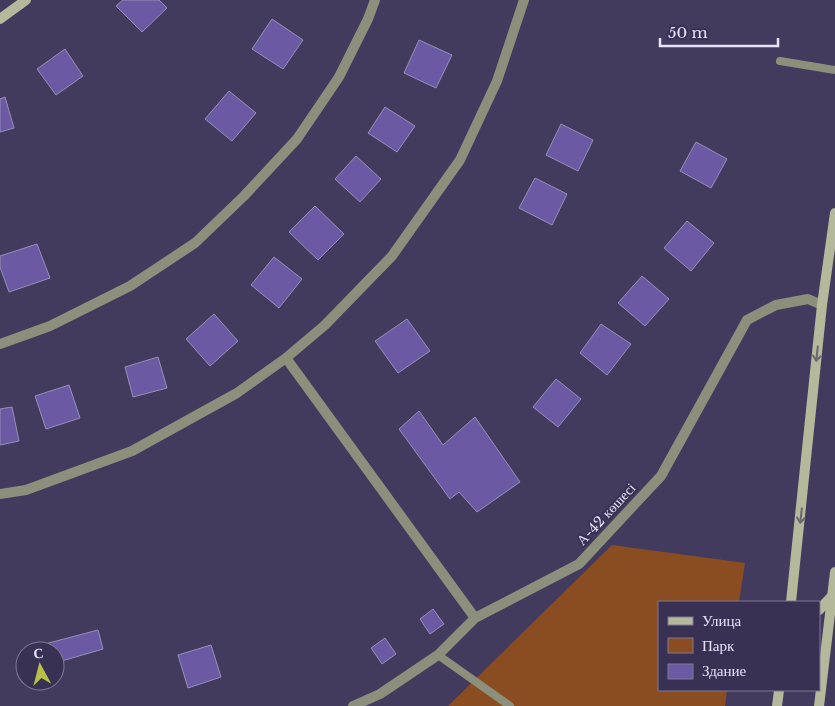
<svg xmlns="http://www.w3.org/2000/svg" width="835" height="706" viewBox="0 0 835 706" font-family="'Libre Baskerville',serif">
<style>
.green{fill:#8a4d21}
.building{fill:#6c59a4;stroke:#978fb8}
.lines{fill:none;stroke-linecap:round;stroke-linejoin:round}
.lane{stroke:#8c8f7c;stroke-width:8}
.street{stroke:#8c8f7c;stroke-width:10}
.secondary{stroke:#b5b99c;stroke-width:10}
.oneway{stroke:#6b6770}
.labels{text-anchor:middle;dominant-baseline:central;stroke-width:4;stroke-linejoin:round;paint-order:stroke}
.street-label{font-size:14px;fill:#e7e3f9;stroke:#393153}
</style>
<rect width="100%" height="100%" fill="#433b5e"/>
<!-- green -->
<path class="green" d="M612 545 745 563 739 602H659V690H727L725 706H448Z"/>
<!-- building -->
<path class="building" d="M123 0H159L167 8 142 32 116 6Z
M272 19 303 40 283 69 252 49Z
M419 40 452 55 436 88 404 73Z
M65 49 83 76 56 95 37 69Z
M229 91 256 113 232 141 205 119Z
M5 97 14 128 0 132V99Z
M385 107 415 126 397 152 368 133Z
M561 124 593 140 578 171 546 155Z
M696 142 727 159 711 188 680 171Z
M356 156 381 179 360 202 335 179Z
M535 178 567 194 552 225 519 208Z
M315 206 344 234 318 260 289 232Z
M687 221 714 243 691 271 664 248Z
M37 244 50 278 9 292 0 267V256Z
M274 257 302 279 279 308 251 285Z
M642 276 669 299 645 326 618 303Z
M214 314 238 341 210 366 186 339Z
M407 319 430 351 398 373 375 341Z
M601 324 631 344 607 375 580 353Z
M158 357 167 388 133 397 125 367Z
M556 379 581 399 558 427 533 407Z
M69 385 80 418 46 429 35 396Z
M12 407 19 441 0 445V409Z
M419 411 443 445 475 417 520 482 477 512 459 492 450 499 399 429Z
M433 609 444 624 430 634 420 619Z
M98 630 103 649 55 663V651H47L45 644Z
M385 638 396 654 382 664 371 648Z
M211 645 221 677 188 688 178 655Z"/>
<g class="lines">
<!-- lane -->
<path class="lane" d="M780 61 835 70
M438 655 510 706"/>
<!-- street -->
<path class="street" d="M0 344 50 326 130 286 195 243 244 196 297 139 339 77 368 19 375 0
M286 358 475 618
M0 494 26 490 132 451 237 393 286 358 325 325 392 256 460 160 497 81 524 0
M353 706 380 694 438 655 475 618 579 564 661 476 747 320 776 305 808 299 822 305"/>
<!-- secondary -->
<path class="secondary" d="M0 19 26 0
M791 602 822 305 835 213
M819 610 832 596
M777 706 779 690
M819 706 835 572"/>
</g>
<!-- one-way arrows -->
<defs><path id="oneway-shaft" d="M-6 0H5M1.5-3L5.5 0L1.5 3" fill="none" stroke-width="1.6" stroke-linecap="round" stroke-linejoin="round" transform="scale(1.25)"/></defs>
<g class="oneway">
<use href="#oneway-shaft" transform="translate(817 354) rotate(96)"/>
<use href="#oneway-shaft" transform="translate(801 516) rotate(96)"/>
</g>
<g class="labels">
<!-- street labels -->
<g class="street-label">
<text transform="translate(606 514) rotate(-47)">А-42 көшесі</text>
</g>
</g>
<!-- legend -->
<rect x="658" y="601" width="162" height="90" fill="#393153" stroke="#7f7895"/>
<rect x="668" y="617" width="25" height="8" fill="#b5b99c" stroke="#7f7895"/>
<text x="702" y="626" font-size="15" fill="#e7e3f9">Улица</text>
<rect x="668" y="638" width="25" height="15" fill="#8a4d21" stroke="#7f7895"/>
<text x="702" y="651" font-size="15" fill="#e7e3f9">Парк</text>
<rect x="668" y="664" width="25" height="15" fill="#6c59a4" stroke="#7f7895"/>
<text x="702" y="676" font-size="15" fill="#e7e3f9">Здание</text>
<!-- north arrow -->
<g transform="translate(40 666) rotate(353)"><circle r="24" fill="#393153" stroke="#7f7895"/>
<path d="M0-4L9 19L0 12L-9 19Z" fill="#b7c148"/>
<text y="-8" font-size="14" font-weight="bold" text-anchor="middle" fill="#e7e3f9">С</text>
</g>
<!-- scale -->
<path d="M660 38v8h118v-8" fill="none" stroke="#e7e3f9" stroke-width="2.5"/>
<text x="668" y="38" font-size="15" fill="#e7e3f9" stroke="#393153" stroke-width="4" paint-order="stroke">50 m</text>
</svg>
